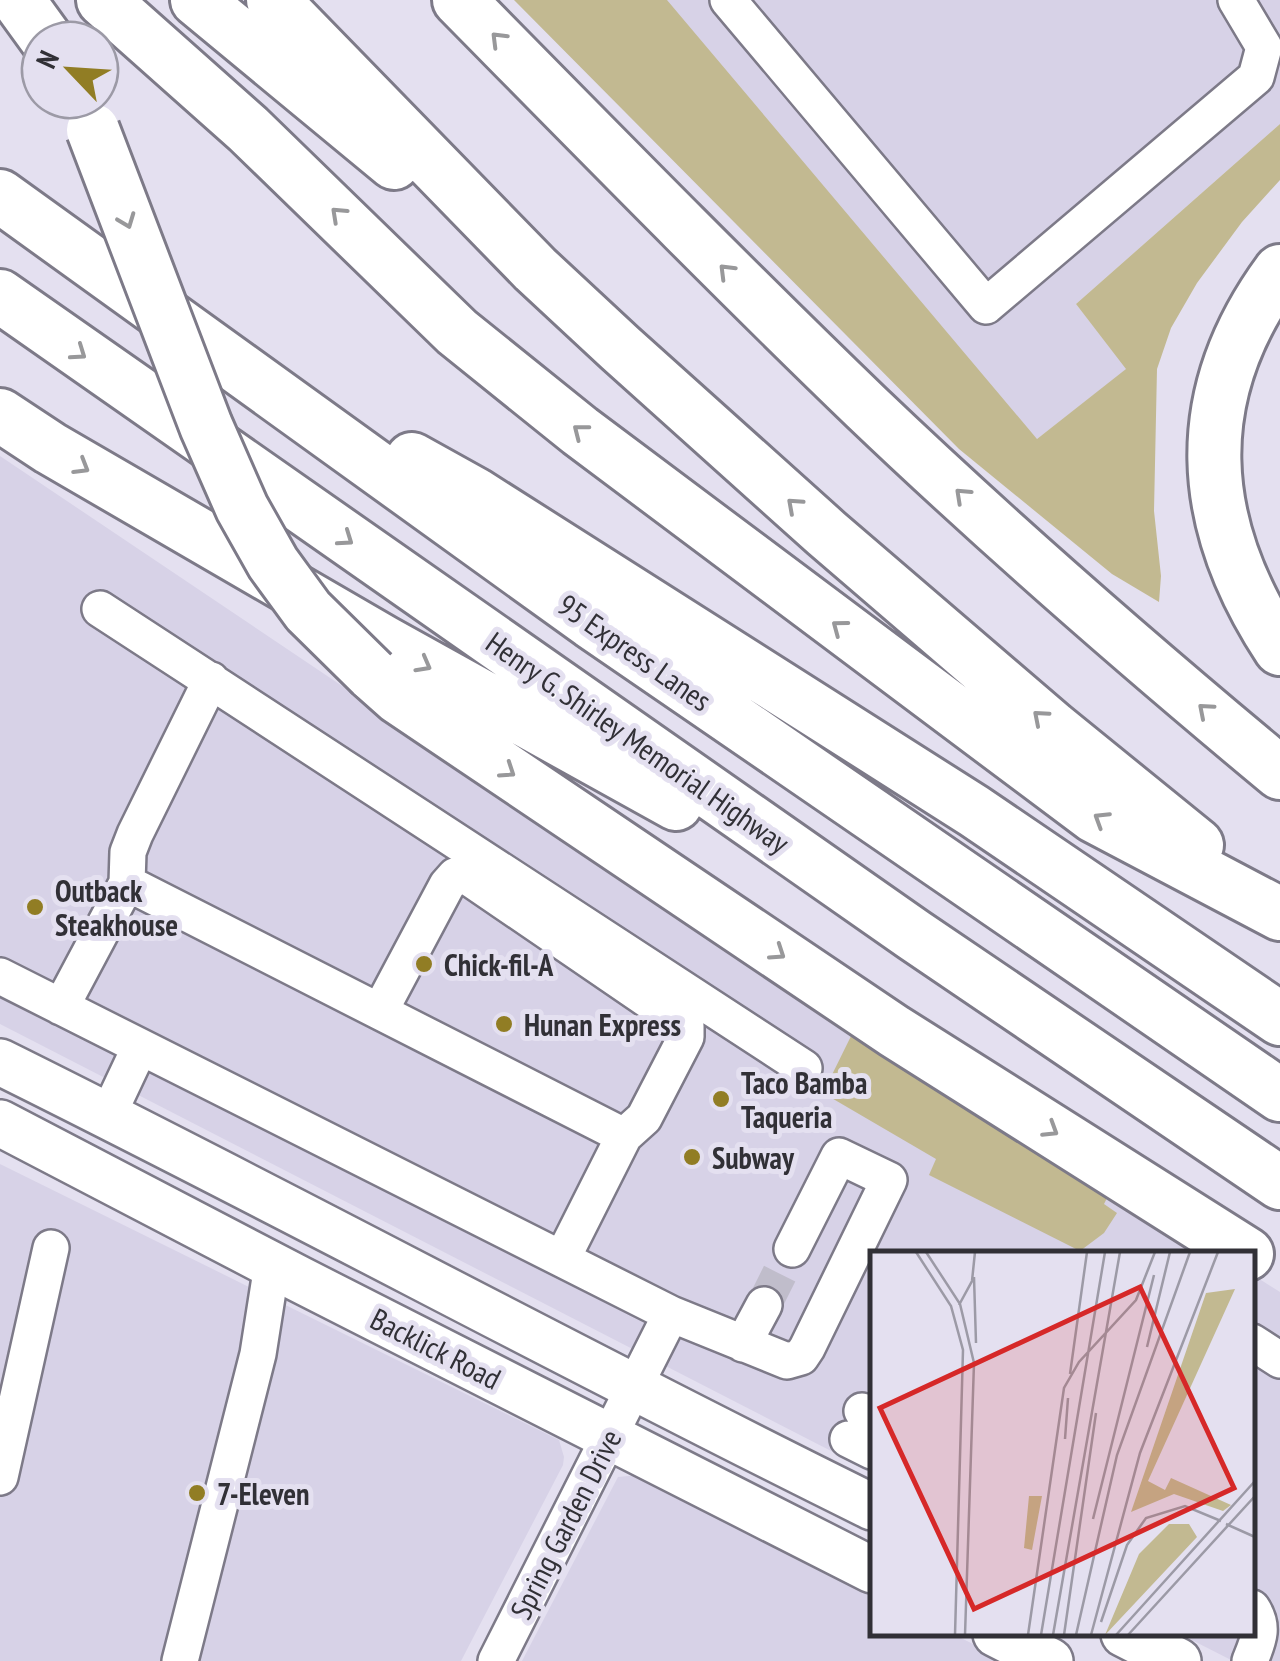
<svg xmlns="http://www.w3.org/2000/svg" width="1280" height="1661" viewBox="0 0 1280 1661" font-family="'PT Sans Narrow',sans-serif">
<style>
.built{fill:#d7d2e7}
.green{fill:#c2b991}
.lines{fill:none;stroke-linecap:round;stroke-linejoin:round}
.minor-tunnel{stroke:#c0bdcb;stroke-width:35;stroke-dasharray:35 18;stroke-linecap:butt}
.minor-casing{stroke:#7d7a88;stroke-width:40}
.major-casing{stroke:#7d7a88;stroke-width:50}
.highway-casing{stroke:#7d7a88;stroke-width:58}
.minor{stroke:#fff;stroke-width:35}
.major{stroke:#fff;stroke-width:45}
.highway{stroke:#fff;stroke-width:52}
.highway-bridge-casing{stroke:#7d7a88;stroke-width:58;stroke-linecap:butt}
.highway-bridge{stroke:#fff;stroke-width:52}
.oneway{stroke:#98989a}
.poi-dot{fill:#917d24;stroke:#e4e0f0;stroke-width:4}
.labels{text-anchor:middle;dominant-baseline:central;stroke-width:10;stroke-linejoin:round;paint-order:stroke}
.street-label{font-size:30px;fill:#313036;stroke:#e4e0f0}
.poi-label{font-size:30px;font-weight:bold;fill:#313036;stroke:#e4e0f0;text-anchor:start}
.inset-road{fill:none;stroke:#9c9aa6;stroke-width:2.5}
.view{fill:#d62828;fill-opacity:0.15;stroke:#d62828;stroke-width:5}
.inset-edge{fill:none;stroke:#313036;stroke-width:5}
</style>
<rect width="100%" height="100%" fill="#e4e0f0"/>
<!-- built -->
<path class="built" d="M568 0H1280V124L1076 304 1127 369 1037 439Z
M0 456 854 1030 1217 1253 872 1254V1472L0 1024Z
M0 1164 559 1440 564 1457 563 1465 461 1661H0Z
M1253 1275 1280 1292V1661H1233L1180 1634H1252Z
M639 1475 872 1593V1634H953L1007 1661H522L618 1477Z"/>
<!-- green -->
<path class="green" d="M514 0H667L1037 439 1126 369 1076 304 1280 124V180L1242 222 1197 283 1171 328 1157 369 1154 511 1161 576 1159 602 1112 574 959 449Z
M854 1030 963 1106 1109 1194 1104 1204 1117 1213 1104 1233 1080 1251 929 1175 936 1159 823 1093Z"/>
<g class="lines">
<!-- minor-tunnel -->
<path class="minor-tunnel" d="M764 1305 792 1249"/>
<!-- minor casing -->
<g class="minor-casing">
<path id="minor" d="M728 0 986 306 1256 77 1264 47 1236 0
M100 609 804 1068
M127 883 128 852 135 834 211 680
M0 976 671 1314 787 1361 801 1357 807 1348 889 1180 839 1156 792 1249
M61 1007 127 883 624 1136 562 1259
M380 1011 447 885 455 876 465 875 686 1026V1037L644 1118 624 1136
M108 1115 140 1047
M1252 1342 1280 1360
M743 1344 764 1305
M862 1411 872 1417
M848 1439 872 1451
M0 1477 51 1248
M180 1661 258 1354 272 1265
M496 1661 671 1314
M1250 1661C1258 1641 1265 1627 1252 1608"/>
</g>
<!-- major casing -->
<g class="major-casing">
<path id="major" d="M0 1062C293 1207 579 1363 872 1507
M0 1123 299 1279 872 1570
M996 1634 1050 1661
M1124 1634 1178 1661"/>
</g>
<!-- highway casing -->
<g class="highway-casing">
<path id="highway" d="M18 0 47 40
M103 0 248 129 457 332 580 431 1094 816 1280 914
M197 0 394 163
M273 0 535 269 620 348 826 533 1053 728 1197 845
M459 0C594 137 728 274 866 407 999 534 1138 655 1280 773
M0 196 591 622 1280 1095
M1280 271C1188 396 1197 523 1280 649
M0 296 914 935 1280 1183
M0 415 50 448 384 642 676 804
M412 459 475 494 974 811 1280 1019
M372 674 399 698 894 1031 1247 1254"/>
</g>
<!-- minor -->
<use href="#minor" class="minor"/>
<!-- major -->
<use href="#major" class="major"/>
<!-- highway -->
<use href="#highway" class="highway"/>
<!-- highway-bridge casing -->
<g class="highway-bridge-casing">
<path id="highway-bridge" d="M93 130 206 426 242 508 273 563 308 611 372 674"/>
</g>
<!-- highway-bridge -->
<use href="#highway-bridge" class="highway-bridge"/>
</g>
<!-- one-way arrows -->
<defs><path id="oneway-chevron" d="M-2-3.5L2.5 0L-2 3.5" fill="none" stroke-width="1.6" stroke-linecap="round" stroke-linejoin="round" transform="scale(2.5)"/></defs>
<g class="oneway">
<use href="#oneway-chevron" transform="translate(498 39) rotate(-135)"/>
<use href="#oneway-chevron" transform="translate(338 214) rotate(-137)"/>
<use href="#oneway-chevron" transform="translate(127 221) rotate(69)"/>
<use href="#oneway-chevron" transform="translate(726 271) rotate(-135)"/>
<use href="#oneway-chevron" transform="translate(79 353) rotate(35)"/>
<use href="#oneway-chevron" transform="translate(580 431) rotate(-142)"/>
<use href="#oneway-chevron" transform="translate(82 467) rotate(31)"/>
<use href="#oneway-chevron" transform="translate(962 495) rotate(-137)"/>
<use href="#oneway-chevron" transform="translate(794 505) rotate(-138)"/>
<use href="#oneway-chevron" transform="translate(346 539) rotate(35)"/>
<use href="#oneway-chevron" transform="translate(839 627) rotate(-143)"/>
<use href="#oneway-chevron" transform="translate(424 665) rotate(29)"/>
<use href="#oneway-chevron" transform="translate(1205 710) rotate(-139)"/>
<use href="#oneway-chevron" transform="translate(1040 717) rotate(-139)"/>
<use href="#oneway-chevron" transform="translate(508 771) rotate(34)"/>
<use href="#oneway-chevron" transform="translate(1101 819) rotate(-148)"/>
<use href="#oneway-chevron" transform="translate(778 953) rotate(34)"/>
<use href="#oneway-chevron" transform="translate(1051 1130) rotate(32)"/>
</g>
<!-- markers -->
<g class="poi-dot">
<circle cx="35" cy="907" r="10"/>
<circle cx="424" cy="964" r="10"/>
<circle cx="504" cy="1024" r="10"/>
<circle cx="721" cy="1099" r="10"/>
<circle cx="692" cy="1157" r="10"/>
<circle cx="197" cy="1493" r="10"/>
</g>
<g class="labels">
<!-- street labels -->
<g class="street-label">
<text transform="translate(635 652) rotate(35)">95 Express Lanes</text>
<text transform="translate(638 742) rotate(35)">Henry G. Shirley Memorial Highway</text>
<text transform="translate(436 1348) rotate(27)">Backlick Road</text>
<text transform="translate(565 1524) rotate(-63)">Spring Garden Drive</text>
</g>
<!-- poi labels -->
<g class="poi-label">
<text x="55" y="890">Outback<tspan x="55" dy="34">Steakhouse</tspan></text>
<text x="444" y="964">Chick-fil-A</text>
<text x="524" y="1024">Hunan Express</text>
<text x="741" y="1082">Taco Bamba<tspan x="741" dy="34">Taqueria</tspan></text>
<text x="712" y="1157">Subway</text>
<text x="217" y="1493">7-Eleven</text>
</g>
</g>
<!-- overview -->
<g transform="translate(870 1251)">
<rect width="385" height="385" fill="#e4e0f0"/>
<path d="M365 38 278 230 295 239 301 227 361 254 353 260 304 243 261 261 336 42ZM159 245H172L162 299 154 297ZM299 273H319L327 286 235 384 269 303Z" fill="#c2b991"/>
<path class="inset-road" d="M46 1 81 55 93 99 85 384M56 1 90 53 104 112 95 384M104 26 106 92M89 54 102 30 105 1M277 96 300 1M200 123 217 1M195 188 198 147M223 268 284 24M356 273 385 286M231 371 257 294 276 267 315 255 351 270M158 384 194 137 209 111 266 49 285 1M171 384 235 1M183 384 250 1M194 384 226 162M206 384 247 204 320 1M221 384 270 202 348 1M246 384 385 230M258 384 385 245"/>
<path class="view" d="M270 36 364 237 104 358 10 157Z"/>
<rect width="385" height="385" class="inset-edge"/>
</g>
<!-- north arrow -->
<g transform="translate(70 70) rotate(295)"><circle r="48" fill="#e4e0f0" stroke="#9c9aa6" stroke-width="2.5"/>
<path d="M0-8L18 38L0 25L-18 38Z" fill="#917d24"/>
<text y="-15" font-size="28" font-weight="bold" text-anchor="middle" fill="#313036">N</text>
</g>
</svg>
